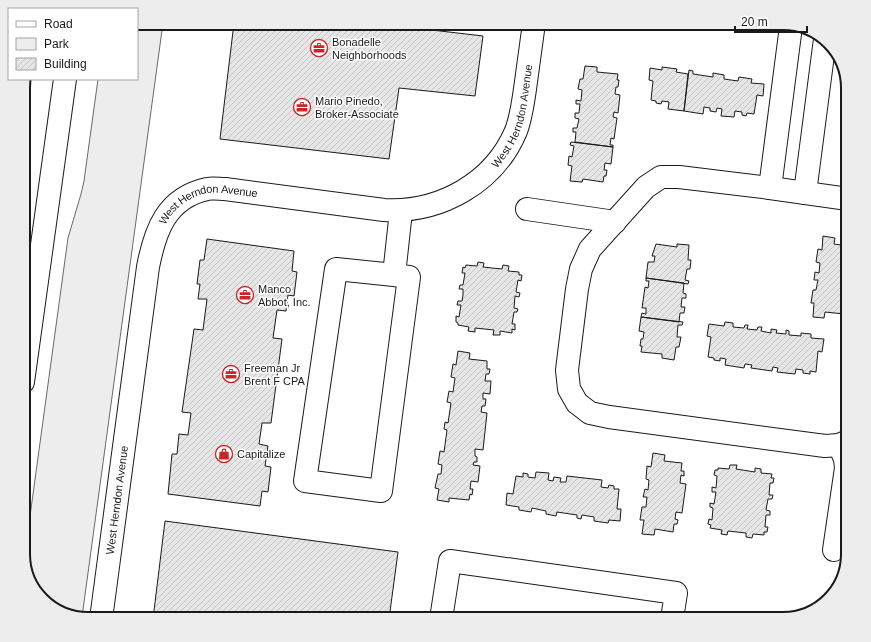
<svg xmlns="http://www.w3.org/2000/svg" width="871" height="642" viewBox="0 0 871 642" font-family="Helvetica,sans-serif">
<style>
.green{fill:#ededed;stroke:#6a6a6a}
.building{fill:url(#building-hatch);stroke:#1a1a1a}
.lines{fill:none;stroke-linecap:round;stroke-linejoin:round}
.minor-casing{stroke:#1a1a1a;stroke-width:24}
.major-casing{stroke:#1a1a1a;stroke-width:24}
.minor{stroke:#fff;stroke-width:22}
.major{stroke:#fff;stroke-width:22}
.labels{text-anchor:middle;dominant-baseline:central;stroke-width:3;stroke-linejoin:round;paint-order:stroke}
.poi-label{font-size:11px;fill:#1a1a1a;stroke:#fff;text-anchor:start}
.street-label{font-size:11px;fill:#1a1a1a;stroke:#fff}
.rim{fill:none;stroke:#1a1a1a;stroke-width:2}
</style>
<defs>
<pattern id="building-hatch" width="6" height="6" patternUnits="userSpaceOnUse"><rect width="6" height="6" fill="#e6e6e6"/><path d="M-1 1l2-2M0 6l6-6M5 7l2-2" fill="none" stroke="#c5c5c5"/></pattern>
</defs>
<rect width="100%" height="100%" fill="#fff"/>
<!-- green -->
<path class="green" d="M137 23H163L82 617 49 606 32 586 24 560 68 238 81 194 84 181 98 79H137Z"/>
<!-- building -->
<path class="building" d="M234 23H372L483 36 475 96 399 88 389 159 220 139Z
M585 66 597 67V72L618 74 617 80H619L618 87H616L615 94 620 95 618 113 614 112 613 117 617 118 614 139 611 138 610 145H613V147L575 142 576 132H573V128H577L579 119 575 118V113H579L580 104H576V100L581 101 582 90 578 89 580 79H583Z
M662 67 677 69 676 72 688 74 684 111 668 109 669 102 662 101 661 104 656 103V101L651 100 653 81 649 80 650 68 662 70Z
M689 70 693 71V74L713 77V73L724 75V79L738 81 739 77 752 79 751 83 764 84 763 96 757 95 754 114 747 113 746 116 742 115V112L735 111 734 117 721 116 722 109 717 108 716 112 710 111V108L704 107 703 114 684 111Z
M571 142 613 147 611 164 605 163 604 170H607L606 176H604L603 182 583 179 582 182 570 181 572 166 568 165 569 156 572 157 574 146 570 145Z
M823 236 835 238 834 244 848 246V295H846L845 302H848V308L845 307 844 314 825 312 824 318 813 317 814 303H811L813 290H816L818 280H814L815 272 819 273 820 263 816 262 818 249 822 250Z
M207 239 294 251 292 271 297 272 294 296 288 295 286 311 277 310 273 338 282 339 271 423H262L259 444 268 446 265 466 271 467 268 492 262 491 260 506 168 494 172 454H177L179 434 188 435 191 413 182 412 194 329 203 330 207 299H198L200 284H197L200 260H204Z
M656 244 677 247V244L689 245 688 260H691L690 269H687L685 280 689 281 688 284 646 278 648 262H654L655 256H652Z
M478 262 484 263 483 267 492 268 502 269 503 265 509 266 508 271 519 272V275H522L521 281 518 280 516 292 520 293 519 297 515 296 514 308 518 309 517 312H514L512 324H515V330L512 329V333L500 331V335H493L494 330 475 328V332L468 331 469 327 458 325V323L456 322V316L459 317 461 305H457L458 301H462L463 295V289H459L460 285H463L465 273H462L463 267 465 268 466 265 477 266Z
M646 278 684 283 683 293 686 294V298H682L681 307H685L684 313H680L679 322 641 317 642 313 646 314V308H642L645 287 648 288 649 281H646Z
M641 317 683 322 682 325H678L677 337H681L679 347H676L674 360 662 358V354L641 352 642 346H640L641 339H643L644 332 639 331Z
M725 322 733 323V327L744 328 745 325H748L747 329 757 330 758 327H762L761 331 771 333V329L777 330 776 333 786 334V330L789 331V335L801 336V333L811 334V338L824 339 822 352 818 351 816 372 810 371V374L803 373V370L796 369 795 374 777 372 778 368 773 367 772 371 751 368 752 365 745 364 744 368 725 365 726 359 720 358V361L714 360V358L708 357 711 337 707 336 709 324 724 326Z
M458 351 470 353 469 359 487 361V369H490L489 374H486L485 381H491L490 394 483 393V399H486L485 406H482L481 412 487 413 483 450 475 449V456L477 457V462H474L473 465 480 466 478 482 471 481 470 489H473L472 495 470 494 469 500 449 498V502L437 500 439 489 435 488 438 474H441L442 465 438 464 440 451 444 452 447 430 444 429 445 422 448 423 451 403 447 402 449 391 453 392 455 378 451 377 453 364 456 365Z
M653 453 665 455 664 461 682 463 681 471H684V476L681 475 680 483 686 484 682 513 676 512 675 519 678 520 677 524H674L673 532 655 529 654 535 642 534 644 520H640L642 507H646L647 497H643L645 489 648 490 649 480 646 479 647 466 651 467Z
M730 465H737L736 469 755 472V468L761 469V473L772 474 771 478H774L773 483H770L769 495H773L772 499H768L766 510 770 511V515H766L765 527H768L767 532H764V535L753 534 752 538 746 537V533L728 531 727 535 721 534 722 530 710 528 711 525 708 524 709 519 712 520 713 508 710 507V503L714 504 716 492H712V487L716 488 717 476 714 475 715 470H718V468L729 469Z
M536 472 549 473 548 480 553 481 554 477 561 478 560 482H566L567 476 602 480 601 487 608 488 609 485 614 486V489H619L617 509H621L620 521 609 520 608 523 594 521V517L582 515 581 519 577 518V515L557 512 556 516 546 514V511L532 508 531 512 519 510V507L506 505 507 493 513 494 516 476 523 477V473L528 474V477L535 478Z
M165 521 398 552 389 619H153Z"/>
<g class="lines">
<!-- minor casing -->
<g class="minor-casing">
<g id="minor">
<path d="M770 188 791 26"/>
<path d="M805 193 825 39"/>
<path d="M848 199 770 188 679 177H661L646 187 590 249 581 269 577 289 567 370 569 389 577 403 590 413 609 417 825 446 839 445 848 441"/>
<path d="M527 209 615 222"/>
<path d="M394 275 409 277 381 491 305 481 336 269 394 275 401 211"/>
<path d="M834 550 846 468 845 459 839 445"/>
<path id="s1" d="M101 619 148 267C155 231 166 198 207 189 213 188 220 189 225 189L384 210C440 213 494 183 516 131 521 118 523 103 525 89 528 67 531 45 534 23"/>
<path d="M441 619 450 561 676 593 672 619"/>
</g>
</g>
<!-- major casing -->
<g class="major-casing">
<path id="major" d="M23 382 65 79"/>
</g>
<!-- minor -->
<use href="#minor" class="minor"/>
<!-- major -->
<use href="#major" class="major"/>
</g>
<!-- icons -->
<defs>
<g id="office-ring" transform="scale(0.9)"><circle r="9.5" fill="#fff" stroke="#c62828" stroke-width="1.5"/><path d="M-6-3h4V-5.5h4V-3h4V5H-6ZM-1-4.5V-3h2v-1.5ZM-6 0V1H6V0Z" fill="#c62828"/></g>
<g id="shop-ring" transform="scale(0.9)"><circle r="9.5" fill="#fff" stroke="#c62828" stroke-width="1.5"/><path d="M-5-2.5h2.3a2.7 3.5 0 0 1 5.4 0H5L5.5 6h-11ZM-1.5-2.5h3a1.5 2.3 0 0 0-3 0Z" fill="#c62828"/></g>
</defs>
<g fill-rule="evenodd">
<use href="#office-ring" x="319" y="48"/>
<use href="#office-ring" x="302" y="107"/>
<use href="#office-ring" x="245" y="295"/>
<use href="#office-ring" x="231" y="374"/>
<use href="#shop-ring" x="224" y="454"/>
</g>
<g class="labels">
<!-- poi labels -->
<g class="poi-label">
<text x="332" y="42">Bonadelle<tspan x="332" dy="13">Neighborhoods</tspan></text>
<text x="315" y="101">Mario Pinedo,<tspan x="315" dy="13">Broker-Associate</tspan></text>
<text x="258" y="289">Manco<tspan x="258" dy="13">Abbot, Inc.</tspan></text>
<text x="244" y="368">Freeman Jr<tspan x="244" dy="13">Brent F CPA</tspan></text>
<text x="237" y="454">Capitalize</text>
</g>
<!-- street labels -->
<g class="street-label">
<text stroke="none"><textPath href="#s1" startOffset="815">West Herndon Avenue</textPath></text>
<text stroke="none"><textPath href="#s1" startOffset="456">West Herndon Avenue</textPath></text>
<text stroke="none"><textPath href="#s1" startOffset="120">West Herndon Avenue</textPath></text>
</g>
</g>
<!-- crop -->
<path d="M0 0H871V642H0ZM88 30H783A58 58 0 0 1 841 88V554A58 58 0 0 1 783 612H88A58 58 0 0 1 30 554V88A58 58 0 0 1 88 30Z" fill="#ededed" fill-rule="evenodd"/>
<path class="rim" d="M88 30H783A58 58 0 0 1 841 88V554A58 58 0 0 1 783 612H88A58 58 0 0 1 30 554V88A58 58 0 0 1 88 30Z"/>
<!-- legend -->
<rect x="8" y="8" width="130" height="72" fill="#ffffff" stroke="#a3a3a3"/>
<rect x="16" y="21" width="20" height="6" fill="#ffffff" stroke="#a3a3a3"/>
<text x="44" y="28" font-size="12" fill="#1a1a1a">Road</text>
<rect x="16" y="38" width="20" height="12" fill="#ededed" stroke="#a3a3a3"/>
<text x="44" y="48" font-size="12" fill="#1a1a1a">Park</text>
<rect x="16" y="58" width="20" height="12" fill="url(#building-hatch)" stroke="#a3a3a3"/>
<text x="44" y="68" font-size="12" fill="#1a1a1a">Building</text>
<!-- scale -->
<path d="M735 26v6h72v-6" fill="none" stroke="#1a1a1a" stroke-width="2"/>
<text x="741" y="26" font-size="12" fill="#1a1a1a" stroke="#ffffff" stroke-width="3" paint-order="stroke">20 m</text>
</svg>
